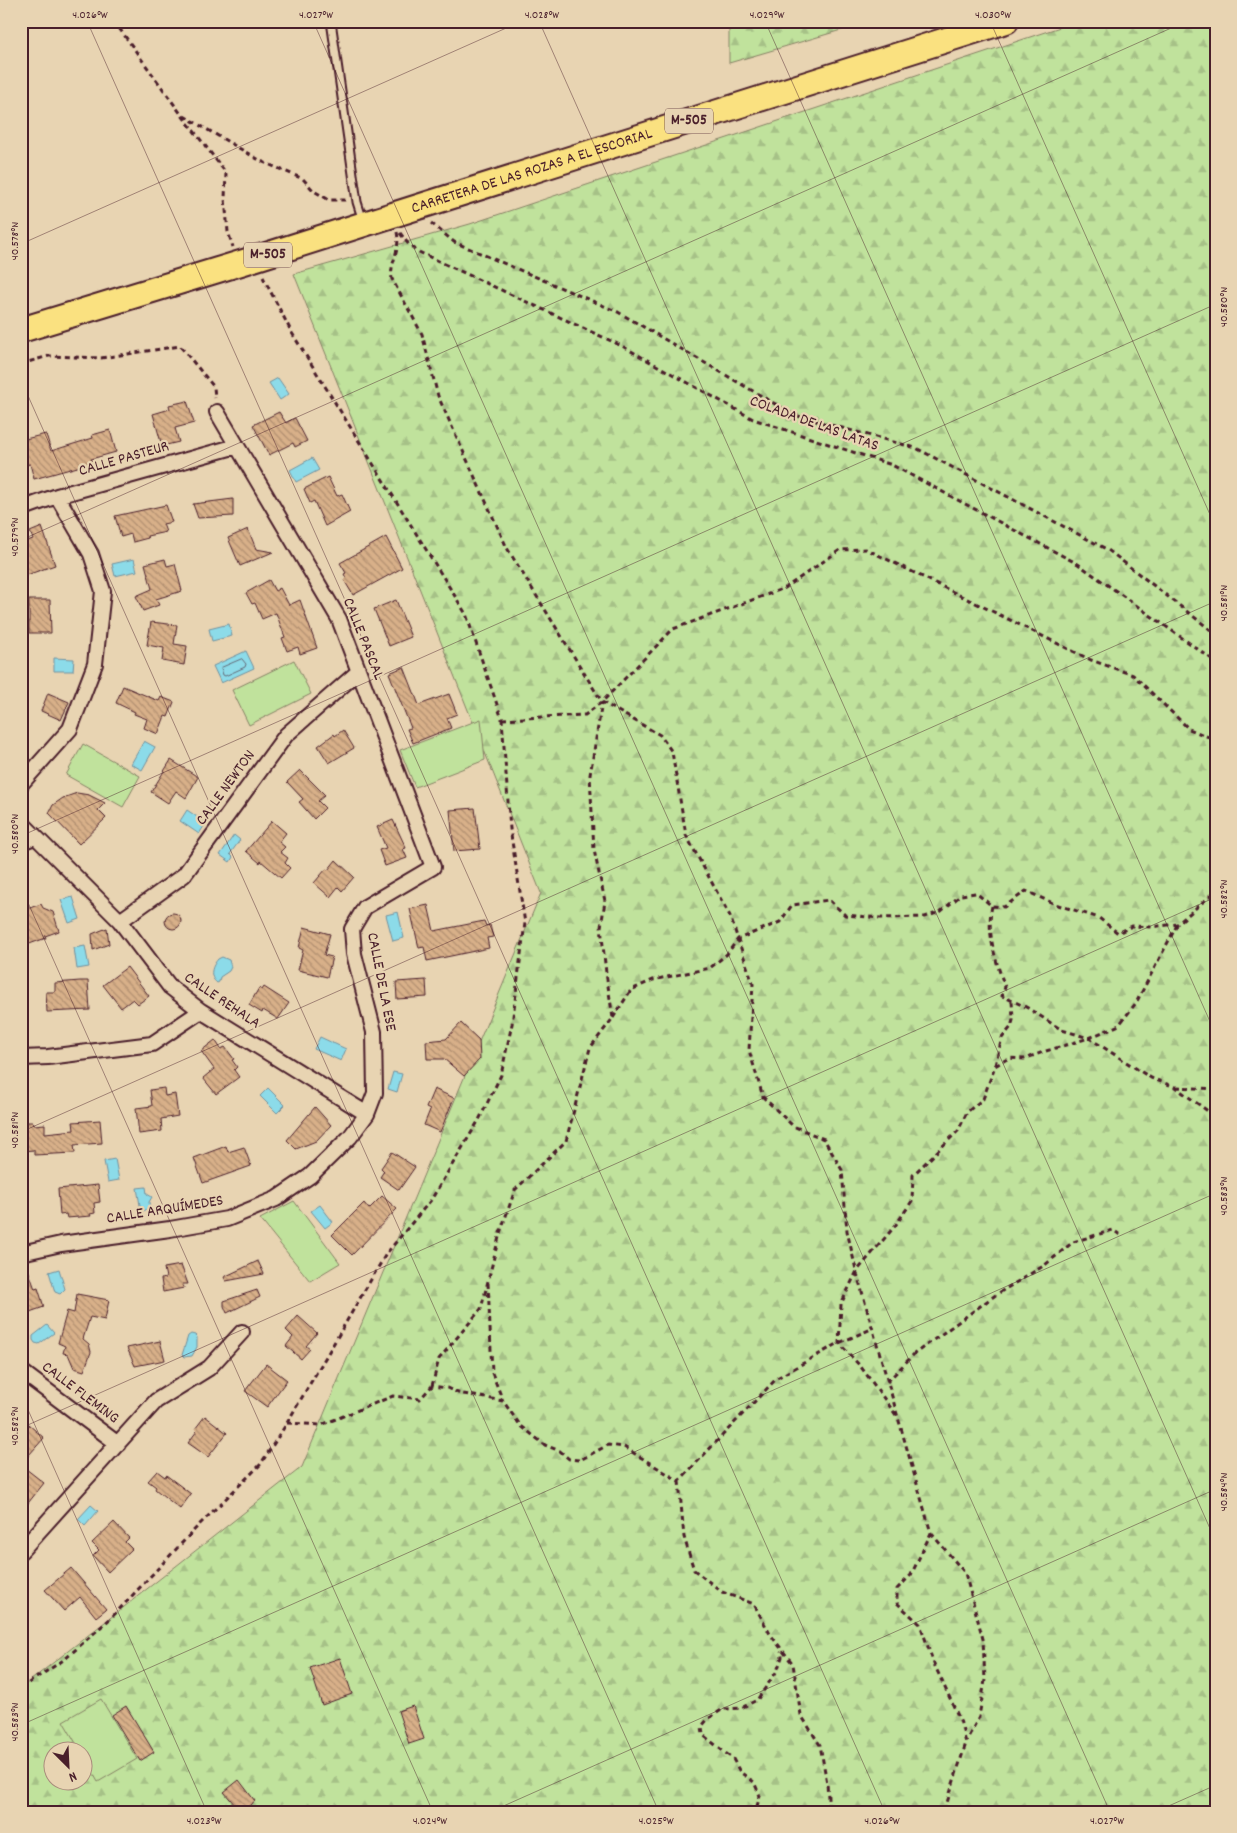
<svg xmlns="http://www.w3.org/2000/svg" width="1237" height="1833" viewBox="0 0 1237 1833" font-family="Dekko,sans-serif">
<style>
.forest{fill:url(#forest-firs);stroke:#858064;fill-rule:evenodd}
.garden{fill:#c0e29c;stroke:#858064}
.water{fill:#8cdbe9;stroke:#72909d}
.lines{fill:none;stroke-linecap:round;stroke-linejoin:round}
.shore{stroke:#646a77;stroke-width:1}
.building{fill:url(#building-back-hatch);stroke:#4a1f2b}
.service-casing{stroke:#4a1f2b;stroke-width:11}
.minor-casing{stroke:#4a1f2b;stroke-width:18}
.trunk-casing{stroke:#4a1f2b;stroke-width:28}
.path{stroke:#4a1f2b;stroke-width:3;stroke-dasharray:5 4;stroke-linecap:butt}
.service{stroke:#e8d4b2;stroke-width:7}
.minor{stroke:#e8d4b2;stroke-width:14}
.trunk{stroke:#fae180;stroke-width:24}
.ticks{fill:none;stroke:#4a1f2b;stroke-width:1;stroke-opacity:0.45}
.labels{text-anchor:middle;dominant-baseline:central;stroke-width:4.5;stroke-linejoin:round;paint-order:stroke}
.shield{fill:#e8d4b2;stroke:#795554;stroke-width:1}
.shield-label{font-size:15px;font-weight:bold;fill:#4a1f2b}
.street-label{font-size:16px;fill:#4a1f2b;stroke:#e8d4b2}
.neatline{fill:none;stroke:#4a1f2b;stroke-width:2}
.ticks-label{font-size:12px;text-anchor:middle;fill:#4a1f2b}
</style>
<defs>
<pattern id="forest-firs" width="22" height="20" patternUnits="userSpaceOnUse" patternTransform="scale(1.25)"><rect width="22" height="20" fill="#c0e29c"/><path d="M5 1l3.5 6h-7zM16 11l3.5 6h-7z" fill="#a6c187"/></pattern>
<pattern id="building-back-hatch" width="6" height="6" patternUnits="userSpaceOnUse" patternTransform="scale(1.25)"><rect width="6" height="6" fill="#d8b089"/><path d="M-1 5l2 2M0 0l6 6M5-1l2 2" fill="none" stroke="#b18f70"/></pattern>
</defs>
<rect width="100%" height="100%" fill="#e8d4b2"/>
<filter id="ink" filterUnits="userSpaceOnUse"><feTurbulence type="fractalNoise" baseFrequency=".02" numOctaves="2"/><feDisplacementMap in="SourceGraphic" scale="10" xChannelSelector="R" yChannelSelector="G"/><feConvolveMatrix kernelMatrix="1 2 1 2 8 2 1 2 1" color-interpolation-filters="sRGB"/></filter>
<g filter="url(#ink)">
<!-- forest -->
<path class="forest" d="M729 21H872L729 63Z
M1078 21H1216V1812H21V1688L302 1467 541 893 294 274 470 224ZM52 1750H82V1780H52Z"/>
<!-- garden -->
<path class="garden" d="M294 660 311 694 249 725 232 690Z
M481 719 485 760 415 787 400 750Z
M83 744 140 776 123 807 66 775Z
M294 1201 340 1263 310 1281 260 1219Z
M101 1699 137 1759 98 1782 83 1755 82 1750H80L63 1721Z"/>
<!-- water -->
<path class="water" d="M278 378 289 394 280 400 269 383Z
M312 458 319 470 296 482 290 470Z
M134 559 137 571 115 576 112 564Z
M229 624 232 636 212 641 209 629Z
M246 651 254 668 221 683 213 666Z
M54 658 74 659 73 671H54Z
M144 741 155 747 142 770 131 764Z
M187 810 206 823 199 834 180 821Z
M234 835 240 840 230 854 233 857 230 862 220 855Z
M73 897 80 919 69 923 61 900Z
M398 912 404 938 393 941 386 915Z
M85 946 89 967 77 969 74 948Z
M222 957 229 960 231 967 229 971 220 977 219 982 217 983C208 976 212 966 218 959Z
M320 1037 346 1049 341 1061 314 1049Z
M393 1072 402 1074 397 1092 388 1089Z
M268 1088 285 1105 277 1113 260 1096Z
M115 1159 119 1180 108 1182 104 1161Z
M146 1187 147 1194 152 1197 149 1202 150 1209 141 1211 137 1188Z
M320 1205 333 1222 325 1228 311 1211Z
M59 1269 65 1289 60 1294 55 1292 49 1272Z
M47 1325 54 1333 39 1344 35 1343 33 1340V1336Z
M191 1334 195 1335 197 1337V1347L192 1356 184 1357 182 1355 188 1336Z
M91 1505 98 1511 85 1526 78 1519Z"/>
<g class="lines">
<!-- shore -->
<path class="shore" d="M242 659 246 664 245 667 225 676 223 675 221 668Z"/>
</g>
<!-- building -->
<path class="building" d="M187 401 194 423 175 428 179 442 162 446 153 414 170 409 169 405Z
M279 412 286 423 295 418 307 441 295 447 293 443 269 455 253 425Z
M110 430 116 452 91 459 92 463 34 479 30 464 21 466V440L46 434 51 451 93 438 92 435Z
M328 477 337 496 342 494 350 512 325 526 314 501 310 503 304 489Z
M233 499V516L198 518 193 504Z
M166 505 172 522 163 524 166 532 147 536 148 538 133 542 131 534 121 537 115 516Z
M42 527 55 565 21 577V543L33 539 30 532Z
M248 529 256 549 273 552 240 566 228 538Z
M386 537 402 568 353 595 344 580 346 578 344 574 346 573 340 563Z
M165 559 167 566 175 564 182 591 156 599 159 605 143 611 136 596 152 589 145 564Z
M269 580 275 591 280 588 289 605 300 600 317 648 300 654 298 647 287 651 282 638 285 637 276 613 262 619 255 603 252 604 246 593Z
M29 600H50L51 633H29Z
M396 600 411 637 389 646 374 609Z
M151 622 177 625 174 644 187 646 184 665 162 661 164 648 147 645Z
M404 667 419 705 449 694 457 714 447 718 451 728 413 743 407 729 411 728 389 673Z
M123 686 159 701 161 697 174 702 168 717 165 716 158 734 144 728 147 719 134 714 135 712 116 703Z
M48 693 69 702 61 720 41 711Z
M343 730 354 748 329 763 318 746 334 734 335 736Z
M171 760 198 777 186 798 176 791 168 803 151 792Z
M300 770 325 795 318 801 325 808 314 819 299 802 303 799 287 782Z
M77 793 89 795 105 803 98 810 106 818 79 844 49 813 53 805 63 798Z
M475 808 480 849 454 851 450 810Z
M393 820 406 848 403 849 407 858 385 866 379 850 386 848 377 827Z
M272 821 286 833 279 842 285 847 280 852 288 858 285 863 290 868 281 878 261 861 260 863 246 851Z
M336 860 354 877 342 891 338 887 330 897 314 883 326 869 328 870Z
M41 904 43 908 53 912 59 931 45 936 46 938 21 947V911Z
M428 905 434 931 484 921 486 926 490 925 493 937 487 938 489 948 427 961 424 947 419 948 410 909Z
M165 921a8 8 0 1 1 16 0a8 8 0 1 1-16 0Z
M304 927 330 934 324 955 332 957 327 977 298 970 303 950 299 948Z
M107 928 109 944 93 950 92 934Z
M127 967 149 996 138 1004 133 999 121 1008 103 985Z
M426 980 427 997 397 999 396 982Z
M80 981H88L90 1010 47 1012 46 992H55V983Z
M264 987 289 1003 278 1019 263 1010 262 1013 249 1005 259 988 262 990Z
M461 1023 479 1040 480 1059 464 1076 444 1059H427L426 1041 446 1039Z
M215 1040 221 1049 225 1047 234 1059 232 1060 237 1067 234 1070 239 1077 216 1094 203 1078 214 1069 201 1051Z
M164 1088 165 1096 175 1094 178 1116 161 1119 162 1131 139 1134 136 1108 152 1106 150 1090Z
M434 1089 454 1098 440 1132 424 1125 430 1110 426 1108Z
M315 1107 331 1125 316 1141 296 1149 287 1140Z
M100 1120 102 1143 74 1145 75 1153 34 1155V1150L21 1151V1122H33L34 1125 45 1124V1133L74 1130 73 1122Z
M226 1146 228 1152 244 1147 251 1166 203 1183 194 1158Z
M392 1152 415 1167 399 1190 380 1177 384 1171 381 1168Z
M98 1185 100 1202 94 1203 95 1213 90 1214 91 1216 67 1218 66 1214 60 1215 58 1189Z
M382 1196 397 1209 352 1255 332 1235 364 1203 369 1209Z
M25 1261 35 1289 38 1288 44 1307 21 1315V1262Z
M258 1261 264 1274 226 1281 224 1277Z
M181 1265 188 1284H183L184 1288 163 1292 161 1279 166 1278 164 1268Z
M257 1290 260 1297 227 1313 224 1306V1301Z
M77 1294 109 1300 105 1320 90 1317 83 1339 89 1344 91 1352 84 1371 74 1368 68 1354 63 1353 65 1346 58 1343 67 1311 74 1313Z
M298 1316 317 1333 306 1346 310 1349 301 1359 286 1346 293 1337 286 1330Z
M160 1341 165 1360 135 1366 127 1348Z
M266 1364 287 1380 267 1407 245 1391Z
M205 1416 227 1433 208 1457 188 1443 197 1431 195 1429Z
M28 1424 44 1438 21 1464V1432Z
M21 1465 44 1483 21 1512Z
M157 1471 165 1477 166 1475 191 1494 180 1509 155 1489 156 1487 148 1481Z
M114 1522 129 1538 125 1542 132 1549 108 1572 93 1556 99 1550 92 1543Z
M71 1568 106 1609 96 1617 80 1597 64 1611 45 1590Z
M340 1658 352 1694 322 1705 310 1668Z
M126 1706 154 1752 140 1761 112 1715Z
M413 1706 424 1739 409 1744 398 1711Z
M239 1780 255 1801 241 1812 224 1792Z"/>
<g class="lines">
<!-- service casing -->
<g class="service-casing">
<path id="service" d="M331 21 357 202 363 221"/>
</g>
<!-- minor casing -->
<g class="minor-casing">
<path id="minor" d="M21 509 57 496 237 446
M21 784 70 729 95 664 103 591 91 554 57 496
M21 822 120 921 170 987 201 1011 367 1114
M21 842 35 837
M120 921 184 875 286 735 358 672
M21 1058 48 1057 152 1044 201 1011
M21 1253 61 1244 170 1229 227 1219 276 1199 310 1176 350 1137 367 1114 375 1093 374 1032 354 954 352 929 365 907 433 867 339 619 217 412
M21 1371 118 1444
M21 1551 156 1401 209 1368 242 1332"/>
</g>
<!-- trunk casing -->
<g class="trunk-casing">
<g id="trunk">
<path id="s1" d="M21 330 244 262 1006 21"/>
</g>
</g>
<!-- path -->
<path class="path" d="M114 21 181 114 226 173 225 199 228 232 233 247
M184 116 261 161 303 179 314 191 329 200H347
M431 223 454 242 618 312 794 415 916 448 1108 550 1216 634
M397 232C401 252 389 263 392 279L422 334 438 396 507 548 602 702 660 735 672 752 686 835 730 916 753 984 749 1050 763 1097 793 1126 824 1139 842 1170 847 1231 857 1274 931 1533 911 1575 897 1589V1603L920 1624 934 1664 960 1720 966 1743 944 1812
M400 233 409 245 419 252 622 346 753 419 892 465 1078 564 1216 662
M21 364 49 356 101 358 180 346 214 387 215 398
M502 719 585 715 602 702 673 629 785 588 840 550 866 549 1091 660 1133 675 1189 729 1216 740
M992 906C986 932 996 962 1005 987L1002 996 1026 1007 1062 1030 1089 1038 1151 1078 1175 1087 1216 1117
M613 1018 631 990 653 980 710 968 727 954 738 939 780 922 792 905 829 900 845 915 880 918 925 917 940 912 961 895 976 893 992 906 1004 907 1026 891 1055 904 1099 918 1118 933 1132 926 1150 927 1177 924 1216 891
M995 1065 1002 1038 1011 1027 1013 1020 1012 1000
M1176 1087 1216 1089
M488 1283 492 1373 503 1401
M887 1382 914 1354 997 1294 1045 1265 1073 1242 1113 1230 1123 1237
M432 1386 439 1359 481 1309 500 1233 515 1190 566 1141 590 1048 613 1018 606 973 601 927 605 901 594 850 590 775 602 702
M896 1415 861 1367 839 1343 841 1304 857 1271 895 1226 912 1201 913 1175 958 1131 967 1112 983 1099 995 1066 1009 1058 1024 1059 1046 1051 1089 1038 1119 1025 1136 1003 1177 925
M287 1423 321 1425 393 1396 420 1399 432 1386 447 1388 458 1393 503 1401 520 1425 545 1445 560 1451 569 1459 580 1460 608 1445 624 1447 679 1481 777 1378 839 1343 871 1329
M679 1481 684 1537 694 1570 722 1592 754 1604 770 1634 793 1664 801 1715 820 1745 827 1783 829 1812
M931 1533 965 1573 983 1639 985 1680 979 1717 966 1741
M21 1688 65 1659 111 1618 199 1525 260 1465 287 1423 386 1254 431 1200 479 1120 501 1075 512 1024 525 923 510 829 502 719 466 614 292 333 263 277
M749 1812 757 1806 760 1796 754 1782 740 1772 733 1759 703 1735 702 1726 708 1719 723 1709 741 1708 757 1700 777 1671 782 1657 781 1651"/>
<!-- service -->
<use href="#service" class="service"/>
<!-- minor -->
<use href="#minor" class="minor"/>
<!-- trunk -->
<use href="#trunk" class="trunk"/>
</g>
</g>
<!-- ticks -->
<path class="ticks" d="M87 21 885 1812M313 21 1110 1812M539 21 1216 1542M765 21 1216 1035M990 21 1216 528M21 244 522 21M21 380 659 1812M21 540 1187 21M21 836 1216 304M21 887 433 1812M21 1132 1216 601M21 1394 207 1812M21 1428 1216 897M21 1725 1216 1193M490 1812 1216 1489M1155 1812 1216 1785"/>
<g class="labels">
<!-- shield labels -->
<g class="shield">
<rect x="665" y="108.5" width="48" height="25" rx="4"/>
<rect x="244" y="242.5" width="48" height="25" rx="4"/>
</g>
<g class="shield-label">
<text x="689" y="121">M-505</text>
<text x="268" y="255">M-505</text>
</g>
<!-- street labels -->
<g class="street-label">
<text stroke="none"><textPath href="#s1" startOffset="535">CARRETERA DE LAS ROZAS A EL ESCORIAL</textPath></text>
<text transform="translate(814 424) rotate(20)">COLADA DE LAS LATAS</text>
<text transform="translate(124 459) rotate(-16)">CALLE PASTEUR</text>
<text transform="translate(363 639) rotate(68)">CALLE PASCAL</text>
<text transform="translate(226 788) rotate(-54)">CALLE NEWTON</text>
<text transform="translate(381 982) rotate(79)">CALLE DE LA ESE</text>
<text transform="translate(222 1001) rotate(34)">CALLE REHALA</text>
<text transform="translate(165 1210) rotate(-9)">CALLE ARQUÍMEDES</text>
<text transform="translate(80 1393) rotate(37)">CALLE FLEMING</text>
</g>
</g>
<!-- margin -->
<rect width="1237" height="1833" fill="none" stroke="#e8d4b2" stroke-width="55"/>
<!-- north arrow -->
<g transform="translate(68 1766) rotate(156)"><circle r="24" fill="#e8d4b2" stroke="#a98c7c"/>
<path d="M0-4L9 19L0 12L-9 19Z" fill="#4a1f2b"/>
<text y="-8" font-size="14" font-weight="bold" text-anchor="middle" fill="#4a1f2b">N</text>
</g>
<rect x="28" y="28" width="1182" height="1778" class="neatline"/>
<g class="ticks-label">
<text x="90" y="18">4.026°W</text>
<text x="316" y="18">4.027°W</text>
<text x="542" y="18">4.028°W</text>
<text x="767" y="18">4.029°W</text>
<text x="993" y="18">4.030°W</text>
<text transform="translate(14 241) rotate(-90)" y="4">40.578°N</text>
<text transform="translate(1223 307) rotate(-90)" y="4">40.580°N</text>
<text transform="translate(14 537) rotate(-90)" y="4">40.579°N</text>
<text transform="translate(1223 603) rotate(-90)" y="4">40.581°N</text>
<text transform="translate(14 834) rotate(-90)" y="4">40.580°N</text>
<text transform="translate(1223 899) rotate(-90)" y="4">40.582°N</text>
<text transform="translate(14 1130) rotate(-90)" y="4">40.581°N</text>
<text transform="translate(1223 1196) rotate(-90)" y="4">40.583°N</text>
<text transform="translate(14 1426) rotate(-90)" y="4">40.582°N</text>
<text transform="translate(1223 1492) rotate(-90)" y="4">40.584°N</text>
<text transform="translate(14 1722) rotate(-90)" y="4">40.583°N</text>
<text x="204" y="1824">4.023°W</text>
<text x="430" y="1824">4.024°W</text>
<text x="656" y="1824">4.025°W</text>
<text x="882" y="1824">4.026°W</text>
<text x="1107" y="1824">4.027°W</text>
</g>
</svg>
